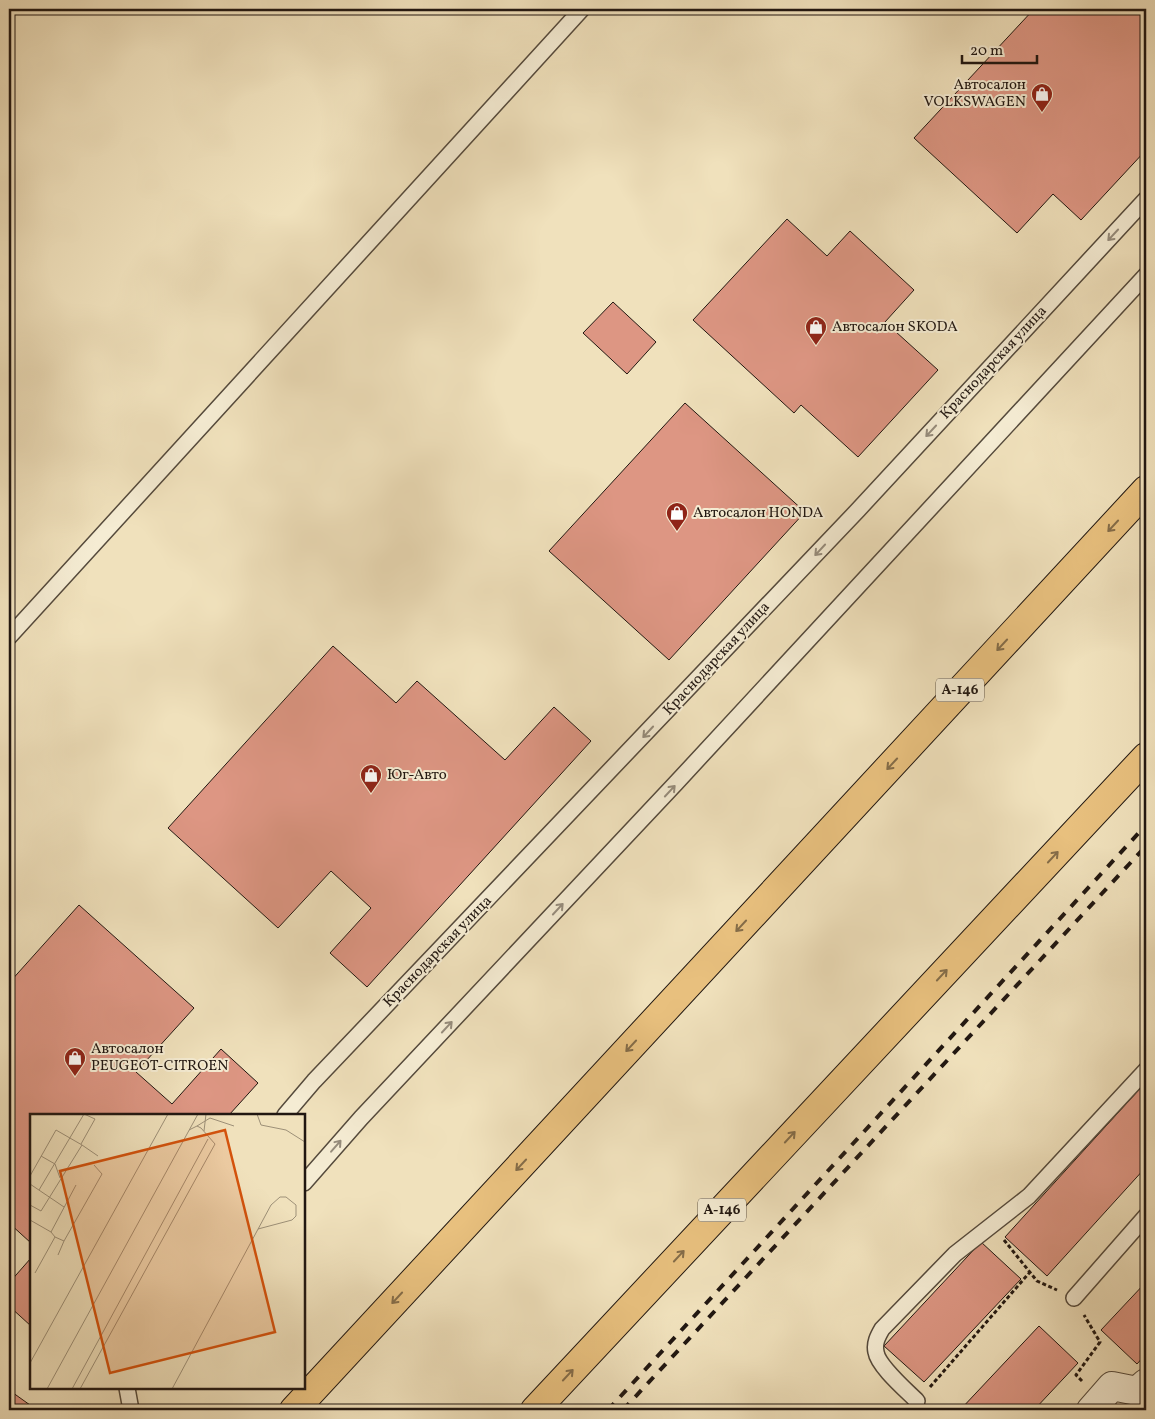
<svg xmlns="http://www.w3.org/2000/svg" width="1155" height="1419" viewBox="0 0 1155 1419" font-family="Vollkorn,serif">
<style>
.building{fill:#dd9683;stroke:#211711}
.lines{fill:none;stroke-linecap:round;stroke-linejoin:round}
.lane-casing{stroke:#554a3c;stroke-width:18}
.street-casing{stroke:#554a3c;stroke-width:30}
.primary-casing{stroke:#211711;stroke-width:30}
.path{stroke:#211711;stroke-width:3;stroke-dasharray:4 2.5;stroke-linecap:butt}
.lane{stroke:#f5ecd3;stroke-width:15}
.street{stroke:#f5ecd3;stroke-width:28}
.primary{stroke:#e8c07e;stroke-width:28}
.rail{stroke:#211711;stroke-width:4;stroke-dasharray:9 9;stroke-linecap:butt}
.oneway{stroke:#968c7c}
.oneway2{stroke:#846c48}
.labels{text-anchor:middle;dominant-baseline:central;stroke-width:4;stroke-linejoin:round;paint-order:stroke}
.shield{fill:#f5ecd3;stroke:#61574b;stroke-width:1}
.shield-label{font-size:14px;font-weight:bold;fill:#211711}
.poi-label{font-size:15px;fill:#211711;stroke:#f5ecd3;text-anchor:start}
.street-label{font-size:15px;fill:#211711;stroke:#f5ecd3}
.inset-road{fill:none;stroke:#9d9078;stroke-width:1}
.view{fill:#d4520c;fill-opacity:0.15;stroke:#d4520c;stroke-width:2.5}
.inset-edge{fill:none;stroke:#211711;stroke-width:2.5}
</style>
<rect width="100%" height="100%" fill="#f0e1bc"/>
<filter id="stains"><feTurbulence type="fractalNoise" baseFrequency=".004" numOctaves="4"/><feColorMatrix values="0 0 0 0 .2 0 0 0 0 .09 0 0 0 0 .02 0 0 0 .5 -.17"/></filter>
<radialGradient id="worn" r=".72"><stop offset=".6" stop-color="#630" stop-opacity="0"/><stop offset="1" stop-color="#630" stop-opacity=".3"/></radialGradient>
<!-- building -->
<path class="building" d="M1034 9 1146 10V150L1081 220 1053 194 1017 233 914 138Z
M787 219 827 256 850 231 914 290 885 322 938 370 858 457 801 405 794 413 693 320Z
M613 302 656 342 627 374 583 333Z
M685 403 805 512 669 660 549 551Z
M333 646 396 703 417 681 505 760 554 707 591 741 367 987 330 953 371 908 331 871 278 928 168 828Z
M79 905 194 1008 136 1072 172 1104 221 1049 258 1083 229 1115H31V1243L9 1223V983Z
M1146 1082V1167L1047 1276 1005 1237Z
M981 1242 1021 1279 924 1382 884 1346Z
M31 1258V1326L9 1306V1283Z
M1146 1282V1354L1137 1364 1101 1330Z
M1039 1326 1078 1363 1034 1410H960Z
M9 1390 37 1410H9Z"/>
<g class="lines">
<!-- lane casing -->
<g class="lane-casing">
<path id="lane" d="M9 637 582 9
M285 1115 314 1081 858 510 1146 199
M304 1183 361 1118 676 783 1146 275
M1074 1298 1146 1216
M127 1388 131 1410
M917 1401C906 1390 878 1366 876 1352 874 1343 878 1336 882 1329L955 1254 1029 1196 1146 1070"/>
</g>
<!-- street casing -->
<g class="street-casing">
<path id="street" d="M1091 1410 1112 1386 1137 1391 1146 1383"/>
</g>
<!-- primary casing -->
<g class="primary-casing">
<path id="primary" d="M294 1410 1146 490
M535 1410 1146 757"/>
</g>
<!-- path -->
<path class="path" d="M1004 1240 1037 1281 1057 1290
M1082 1381 1076 1375 1100 1342 1084 1315
M930 1387 1030 1272"/>
<!-- lane -->
<use href="#lane" class="lane"/>
<!-- street -->
<use href="#street" class="street"/>
<!-- primary -->
<use href="#primary" class="primary"/>
<!-- rail -->
<path class="rail" d="M608 1410 1146 825
M623 1410 1146 846"/>
</g>
<!-- one-way arrows -->
<defs><path id="oneway-shaft" d="M-6 0H5M1.5-3L5.5 0L1.5 3" fill="none" stroke-width="1.6" stroke-linecap="round" stroke-linejoin="round" transform="scale(1.25)"/></defs>
<g class="oneway">
<use href="#oneway-shaft" transform="translate(1113 235) rotate(133)"/>
<use href="#oneway-shaft" transform="translate(931 431) rotate(133)"/>
<use href="#oneway-shaft" transform="translate(820 550) rotate(133)"/>
<use href="#oneway-shaft" transform="translate(648 732) rotate(133)"/>
<use href="#oneway-shaft" transform="translate(670 791) rotate(-47)"/>
<use href="#oneway-shaft" transform="translate(558 909) rotate(-47)"/>
<use href="#oneway-shaft" transform="translate(447 1027) rotate(-47)"/>
<use href="#oneway-shaft" transform="translate(336 1146) rotate(-49)"/>
</g>
<g class="oneway2">
<use href="#oneway-shaft" transform="translate(1113 526) rotate(133)"/>
<use href="#oneway-shaft" transform="translate(1002 645) rotate(133)"/>
<use href="#oneway-shaft" transform="translate(892 764) rotate(133)"/>
<use href="#oneway-shaft" transform="translate(1053 857) rotate(-47)"/>
<use href="#oneway-shaft" transform="translate(741 926) rotate(133)"/>
<use href="#oneway-shaft" transform="translate(942 975) rotate(-47)"/>
<use href="#oneway-shaft" transform="translate(631 1046) rotate(133)"/>
<use href="#oneway-shaft" transform="translate(790 1137) rotate(-47)"/>
<use href="#oneway-shaft" transform="translate(521 1165) rotate(133)"/>
<use href="#oneway-shaft" transform="translate(679 1256) rotate(-47)"/>
<use href="#oneway-shaft" transform="translate(397 1298) rotate(133)"/>
<use href="#oneway-shaft" transform="translate(568 1375) rotate(-47)"/>
</g>
<!-- icons -->
<defs>
<g id="shop-pin" transform="scale(1.125)"><path d="M0 17L-7.5 6A9.5 9.5 0 1 1 7.5 6Z" fill="#8f2418" stroke="#f5ecd3"/><path d="M-5-2.5h2.3a2.7 3.5 0 0 1 5.4 0H5L5.5 6h-11ZM-1.5-2.5h3a1.5 2.3 0 0 0-3 0Z" fill="#fff"/></g>
</defs>
<g fill-rule="evenodd">
<use href="#shop-pin" x="1042" y="94"/>
<use href="#shop-pin" x="816" y="327"/>
<use href="#shop-pin" x="677" y="513"/>
<use href="#shop-pin" x="371" y="775"/>
<use href="#shop-pin" x="75" y="1058"/>
</g>
<g class="labels">
<!-- shield labels -->
<g class="shield">
<rect x="936" y="678.5" width="48" height="23" rx="4"/>
<rect x="698" y="1198.5" width="48" height="23" rx="4"/>
</g>
<g class="shield-label">
<text x="960" y="690">А-146</text>
<text x="722" y="1210">А-146</text>
</g>
<!-- poi labels -->
<g class="poi-label">
<text x="1026" y="85" text-anchor="end">Автосалон<tspan x="1026" dy="17">VOLKSWAGEN</tspan></text>
<text x="832" y="327">Автосалон SKODA</text>
<text x="693" y="513">Автосалон HONDA</text>
<text x="387" y="775">Юг-Авто</text>
<text x="91" y="1049">Автосалон<tspan x="91" dy="17">PEUGEOT-CITROEN</tspan></text>
</g>
<!-- street labels -->
<g class="street-label">
<text transform="translate(994 363) rotate(-47)">Краснодарская улица</text>
<text transform="translate(717 659) rotate(-47)">Краснодарская улица</text>
<text transform="translate(438 952) rotate(-46)">Краснодарская улица</text>
</g>
</g>
<!-- overview -->
<g transform="translate(30 1114)">
<rect width="275" height="275" fill="#f0e1bc"/>
<path class="inset-road" d="M227 0 231 11 256 16 275 28M167 12 180 4 204 12M174 17 176 0M51 30 65 5 54 0M11 42 25 50 30 64M0 62 26 16 52 31M0 70 34 93M9 76 54 0M0 91 11 97 52 31 68 42M0 106 21 118M25 123 34 127 72 60 64 51M28 141 34 127M5 159 25 123 21 118 46 71M0 249 138 0M17 275 168 0M42 275 178 25M50 275 185 30 171 14 167 12 159 16M142 275 241 91 250 83H256L266 91V102L262 106 228 115"/>
<path class="view" d="M195 16 245 218 80 259 30 57Z"/>
<rect width="275" height="275" class="inset-edge"/>
</g>
<!-- margin -->
<rect width="1155" height="1419" fill="none" stroke="#f0e1bc" stroke-width="30"/>
<rect x="10" y="10" width="1135" height="1399" fill="none" stroke="#211711" stroke-width="2.5"/>
<rect x="15" y="15" width="1125" height="1389" fill="none" stroke="#211711"/>
<!-- scale -->
<path d="M962 55v8h75v-8" fill="none" stroke="#211711" stroke-width="2.5"/>
<text x="970" y="55" font-size="15" fill="#211711" stroke="#f5ecd3" stroke-width="4" paint-order="stroke">20 m</text>
<rect width="100%" height="100%" filter="url(#stains)"/>
<rect width="100%" height="100%" fill="url(#worn)"/>
</svg>
